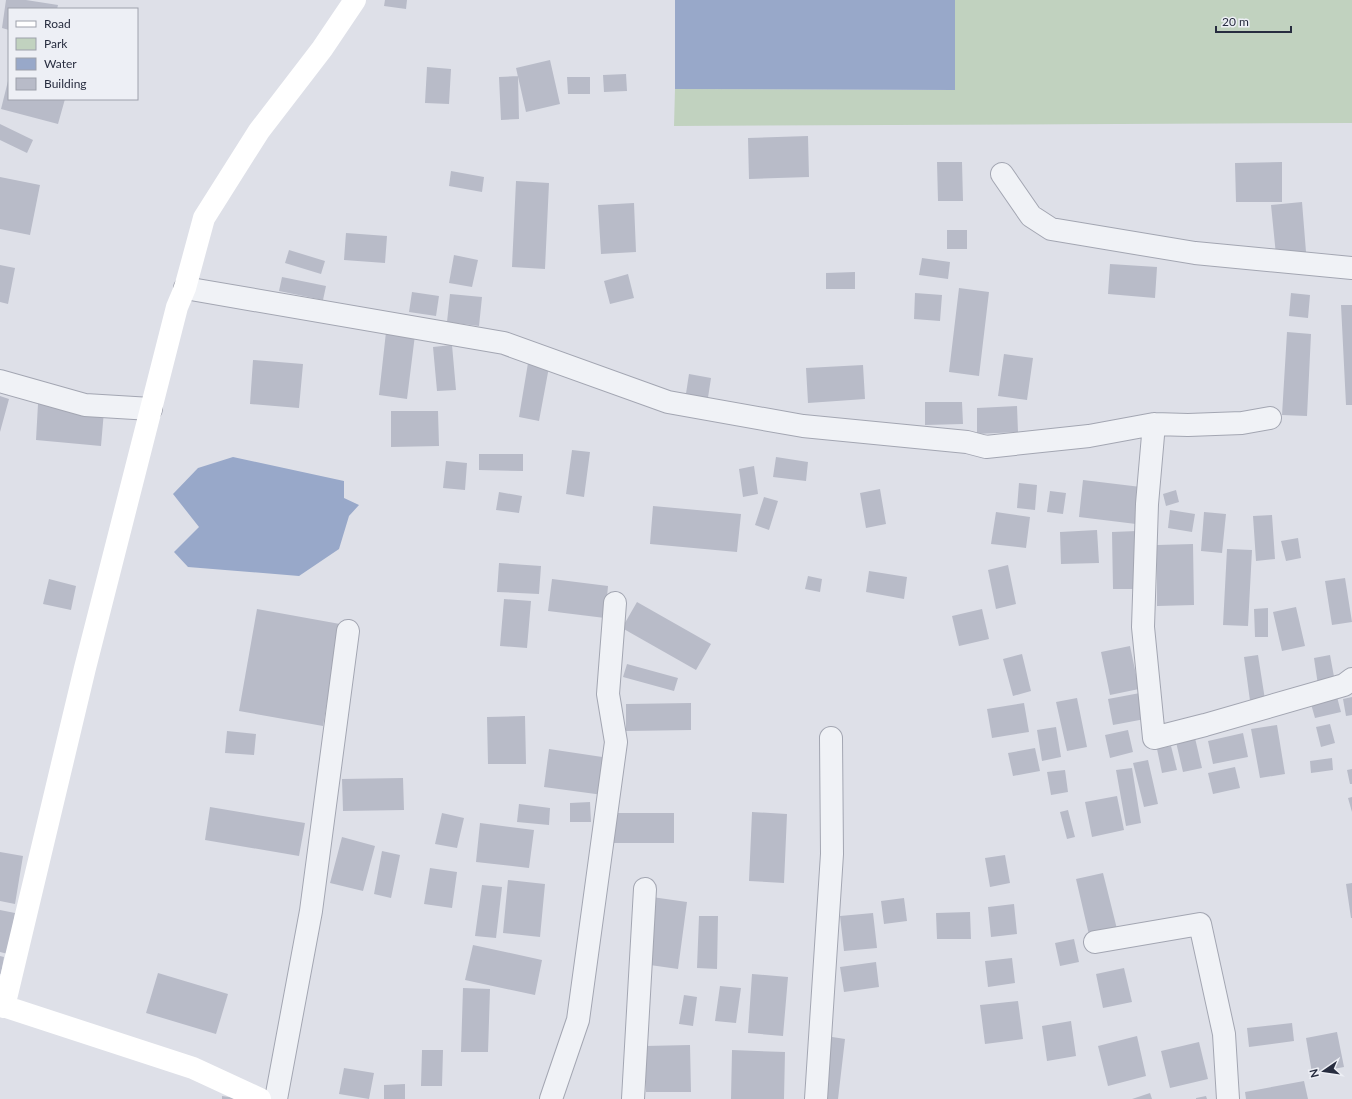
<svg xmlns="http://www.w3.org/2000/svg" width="1352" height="1099" viewBox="0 0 1352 1099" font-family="Lato,sans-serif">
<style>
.green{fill:#c1d2bf}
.water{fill:#98a8c9}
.building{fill:#b8bbc8}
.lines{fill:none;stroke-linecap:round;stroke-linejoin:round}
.street-casing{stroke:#a3a6b2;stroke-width:24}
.street{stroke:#f0f2f6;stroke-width:22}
.secondary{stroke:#fff;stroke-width:22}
</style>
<rect width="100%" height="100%" fill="#dee0e8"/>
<!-- green -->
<path class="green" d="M955 0H1352V123L674 126 675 89 955 90Z"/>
<!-- water -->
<path class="water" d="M675 0H955V90L675 89Z
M233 457 344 481V498L359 505 349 516 339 549 299 576 188 567 174 552 199 527 173 494 198 468Z"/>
<!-- building -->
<path class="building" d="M6 0H26L58 5 57 9H9V30L2 28Z
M385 0H407L406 9 384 6Z
M550 60 560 104 526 112 516 68Z
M427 67 451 69 449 104 425 103Z
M626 74 627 91 604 92 603 75Z
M518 76 519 119 501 120 499 77Z
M567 77H590V94H568Z
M8 81 9 99H65L58 124 1 109Z
M0 124 33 140 27 153 0 140Z
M808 136 809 177 749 179 748 138Z
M937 162H962L963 201H938Z
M1282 162V202H1236L1235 163Z
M451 171 484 177 482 192 449 186Z
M0 177 40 185 30 235 0 229Z
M516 181 549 183 545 269 512 267Z
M1302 202 1306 252 1276 255 1271 205Z
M634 203 636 252 601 254 598 205Z
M947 230H967V249H947Z
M346 233 387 236 385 263 344 260Z
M289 250 325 261 321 274 285 263Z
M454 255 478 260 472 287 449 283Z
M922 258 950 262 948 279 919 275Z
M1110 264 1157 267 1155 298 1108 294Z
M0 265 15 268 8 304 0 302Z
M855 272V289H826V273Z
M628 274 634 298 610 304 604 281Z
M282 277 326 286 323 300 279 291Z
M959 288 989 292 979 376 949 372Z
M412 292 439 296 436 316 409 312Z
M915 293 942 295 940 321 914 319Z
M1291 293 1310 295 1308 318 1289 316Z
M450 294 482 297 479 326 447 322Z
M1341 305H1352V405H1346Z
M386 332 415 335 407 399 379 395Z
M1287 332 1311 334 1307 416 1282 415Z
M452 345 456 390 437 391 433 347Z
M1004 354 1033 358 1027 400 998 396Z
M253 360 303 364 299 408 250 404Z
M528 363 549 367 539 421 519 417Z
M863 365 865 399 808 403 806 368Z
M689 374 711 378 707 404 685 400Z
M0 396 9 399 0 432Z
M925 402H962L963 424 925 425Z
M38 404 104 411 101 446 36 440Z
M1017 406 1018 432 977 434V408Z
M391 411H438L439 446 391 447Z
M572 450 590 452 584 497 566 494Z
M479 454H523V471L479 470Z
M776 457 808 462 806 481 773 477Z
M446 461 467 463 465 490 443 488Z
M754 466 758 494 743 497 739 469Z
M1083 480 1141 487 1136 524 1079 517Z
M1019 483 1037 485 1035 510 1017 508Z
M880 489 886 524 866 528 860 493Z
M1176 490 1179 502 1166 506 1163 494Z
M1050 491 1066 493 1063 514 1047 512Z
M499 492 522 496 519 513 496 510Z
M764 497 778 501 769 530 755 525Z
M653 506 741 514 737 552 650 544Z
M1170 510 1195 514 1192 532 1168 528Z
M996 512 1030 517 1026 548 991 544Z
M1204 512 1226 514 1222 553 1201 551Z
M1272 515 1275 559 1256 561 1253 516Z
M1097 530 1099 563 1061 564 1060 532Z
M1137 531 1138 589H1113L1112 532Z
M1298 538 1301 558 1286 561 1281 541Z
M1193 544 1194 605 1157 606V545Z
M1227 549 1252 550 1248 626 1223 625Z
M499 563 541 566 539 594 497 592Z
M1008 565 1016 604 996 609 988 570Z
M869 571 907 577 904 599 866 592Z
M808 576 822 579 820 592 805 589Z
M1345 578 1352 622 1332 625 1325 581Z
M49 579 76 586 71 610 43 604Z
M552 579 608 586 605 618 548 611Z
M504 599 531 601 527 648 500 646Z
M637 602 711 644 696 670 622 628Z
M1296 607 1305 646 1282 651 1273 612Z
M1268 608V637H1255L1254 609Z
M257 609 340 624 323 726 239 711Z
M982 609 989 639 959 646 952 616Z
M1130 646 1139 689 1110 695 1101 652Z
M1022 654 1031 691 1013 696 1003 659Z
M1258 655 1266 706 1251 708 1244 657Z
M1330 655 1335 682 1318 685 1314 658Z
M627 664 678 678 674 691 623 677Z
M1140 693 1145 719 1113 725 1108 699Z
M1337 697 1341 712 1315 718 1311 704Z
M1352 697V715L1346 716 1343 699Z
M1077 698 1087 747 1067 751 1056 702Z
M691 703V730L626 731V704Z
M1024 703 1029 732 992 738 987 709Z
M525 716 526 764H488L487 717Z
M1330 724 1335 743 1321 747 1316 727Z
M1277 725 1285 774 1260 778 1251 729Z
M1056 727 1061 757 1042 761 1037 730Z
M1128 730 1133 752 1110 758 1105 735Z
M227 731 256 734 254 755 225 753Z
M1243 733 1248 757 1213 764 1208 741Z
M1195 738 1202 768 1183 772 1176 742Z
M1171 746 1177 770 1162 773 1157 749Z
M1035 748 1040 771 1013 776 1008 753Z
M549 749 609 758 603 795 544 787Z
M1332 758 1333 770 1311 773 1310 761Z
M1148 760 1158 804 1144 807 1133 763Z
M1235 767 1240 788 1213 794 1208 773Z
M1132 768 1141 823 1126 826 1116 770Z
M1352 769V784H1350L1347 770Z
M1065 770 1068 792 1051 795 1047 772Z
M403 778 404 810 343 811 342 779Z
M1117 796 1124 830 1092 837 1085 802Z
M1352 797V812L1348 798Z
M590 802 591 822H570V803Z
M519 804 550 808 549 825 517 822Z
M210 807 305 823 299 856 205 840Z
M1068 810 1075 837 1067 839 1060 812Z
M752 812 787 814 784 883 749 881Z
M442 813 464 818 457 848 435 844Z
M614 813H674V843H614Z
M480 823 534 830 529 868 476 862Z
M342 837 375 846 363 891 330 883Z
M382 851 400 855 391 898 374 894Z
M0 852 23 856 15 904 0 901Z
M1005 855 1010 883 990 887 985 858Z
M430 868 457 872 452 908 424 904Z
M1103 873 1117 929 1089 935 1076 879Z
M508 880 545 884 540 937 503 933Z
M1352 883V918H1351L1346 884Z
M482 885 502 887 496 938 475 936Z
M652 897 687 902 678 969 643 964Z
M904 898 907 921 884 924 881 901Z
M1014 904 1017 934 991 937 988 907Z
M0 910 15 913 8 954 0 952Z
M970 912 971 939H937L936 913Z
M873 913 877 948 844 951 840 916Z
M699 916H718L717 969 697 968Z
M1074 939 1079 962 1060 966 1055 943Z
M473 945 542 960 535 995 465 980Z
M0 956 4 957 1 974H0Z
M1012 958 1015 983 988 987 985 961Z
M876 962 879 987 844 992 840 967Z
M1124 968 1132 1002 1103 1008 1096 974Z
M158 973 228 994 216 1034 146 1013Z
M752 974 788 977 783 1036 748 1033Z
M720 986 741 988 736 1023 715 1021Z
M463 988 490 989 488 1052H461Z
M684 995 697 997 693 1026 679 1024Z
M1018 1001 1023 1039 985 1044 980 1005Z
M1071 1021 1076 1056 1047 1061 1042 1026Z
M1292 1023 1294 1041 1249 1047 1247 1028Z
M1337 1032 1344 1067 1312 1073 1306 1038Z
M826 1036 845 1039 838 1099H818Z
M1137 1036 1146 1076 1108 1086 1098 1046Z
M1199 1042 1208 1079 1170 1088 1161 1051Z
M690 1045 691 1092H646L645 1046Z
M422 1050H443L442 1086H421Z
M732 1050 785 1052 784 1099H731Z
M344 1068 374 1073 369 1099 339 1094Z
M1304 1081 1308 1099H1246L1245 1092Z
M405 1084V1099H384V1085Z
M1150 1093 1152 1099H1132Z
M222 1096 236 1098V1099H222Z
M1206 1096 1207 1099H1196V1098Z"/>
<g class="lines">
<!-- street casing -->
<g class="street-casing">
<path id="street" d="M1002 174 1031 216 1051 229 1195 253 1352 268
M185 288 504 343 668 402 803 426 967 442 986 447 1089 436 1154 424 1188 425 1242 423 1270 418
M0 381 85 405 151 409
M1154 424 1147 504 1143 627 1154 738 1205 725 1344 685 1352 679
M1095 942 1200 924 1224 1034 1228 1099
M276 1099 311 911 348 631
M551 1099 578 1020 616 742 608 694 615 603
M633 1099 645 889
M816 1099 832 854 831 738"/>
</g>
<!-- street -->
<use href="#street" class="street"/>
<!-- secondary -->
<path class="secondary" d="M0 1005 193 1068 260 1099
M4 1007 85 668 177 307 185 288 204 218 259 131 322 49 355 0"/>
</g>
<!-- legend -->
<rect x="8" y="8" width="130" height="92" fill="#edeff5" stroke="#9ea1ac"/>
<rect x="16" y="21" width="20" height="6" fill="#ffffff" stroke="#9ea1ac"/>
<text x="44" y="28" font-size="12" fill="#272c3f">Road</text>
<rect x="16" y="38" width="20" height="12" fill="#c1d2bf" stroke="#9ea1ac"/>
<text x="44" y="48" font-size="12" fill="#272c3f">Park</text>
<rect x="16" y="58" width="20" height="12" fill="#98a8c9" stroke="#9ea1ac"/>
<text x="44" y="68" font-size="12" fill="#272c3f">Water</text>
<rect x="16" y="78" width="20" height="12" fill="#b8bbc8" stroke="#9ea1ac"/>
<text x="44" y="88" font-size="12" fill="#272c3f">Building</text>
<!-- north arrow -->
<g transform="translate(1324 1071) rotate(257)" stroke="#edeff5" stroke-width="3" paint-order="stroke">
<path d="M0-3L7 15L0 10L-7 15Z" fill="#272c3f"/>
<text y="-6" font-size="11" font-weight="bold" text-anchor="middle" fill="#272c3f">N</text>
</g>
<!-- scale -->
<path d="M1216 26v6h75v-6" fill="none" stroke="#272c3f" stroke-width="2"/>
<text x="1222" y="26" font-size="12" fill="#272c3f" stroke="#edeff5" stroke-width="3" paint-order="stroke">20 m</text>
</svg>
